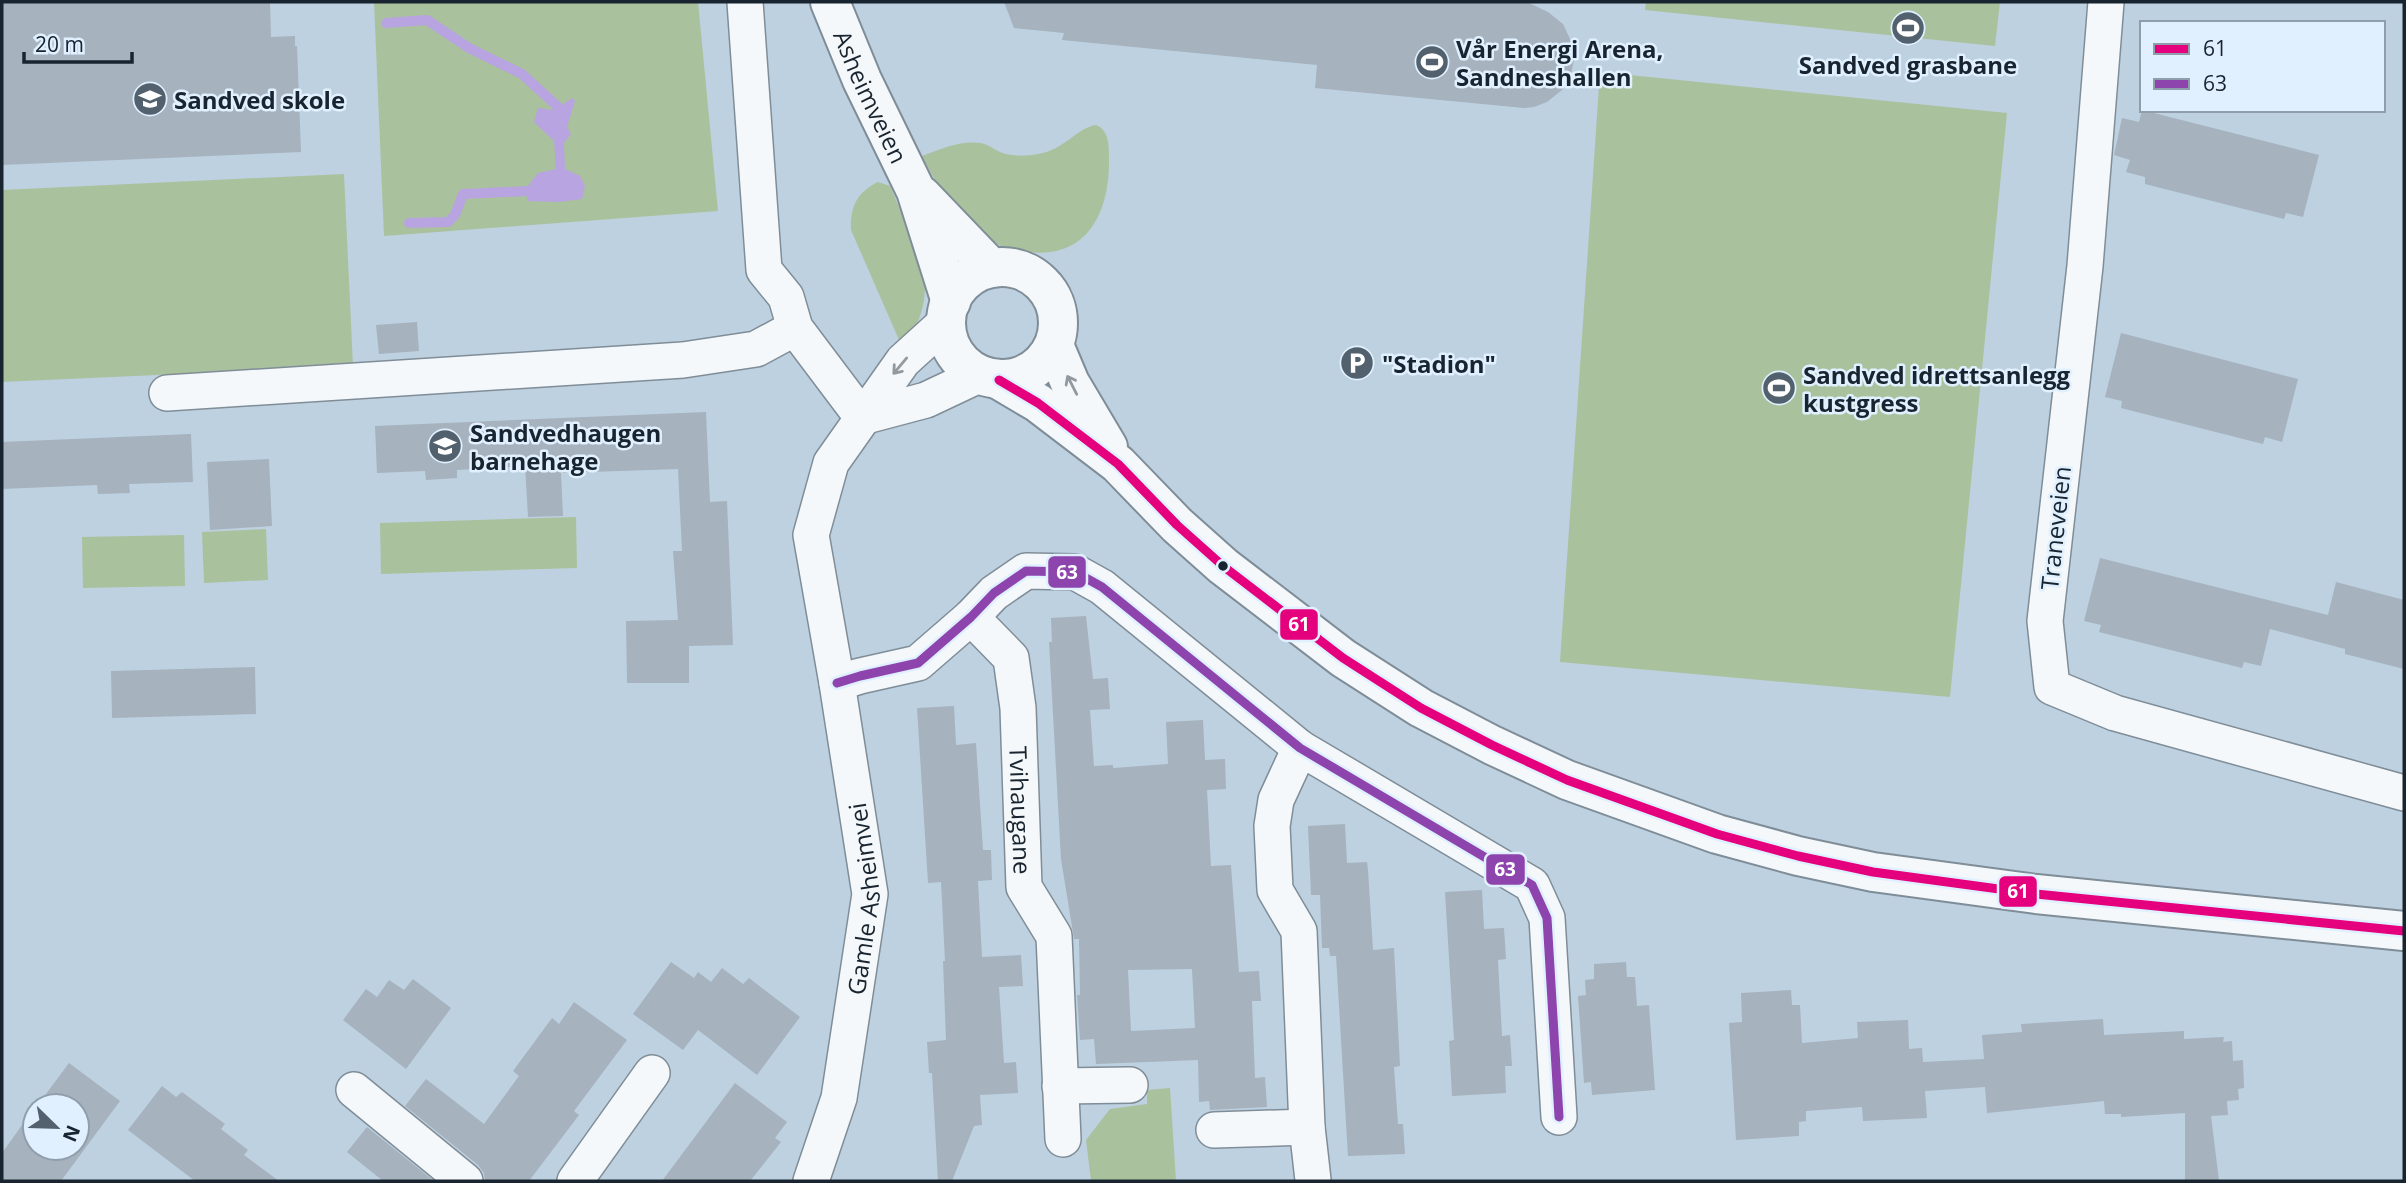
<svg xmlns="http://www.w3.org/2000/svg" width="2406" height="1183" viewBox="0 0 2406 1183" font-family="'Open Sans',sans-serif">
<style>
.green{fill:#aac19d}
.water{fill:#b8a4e0}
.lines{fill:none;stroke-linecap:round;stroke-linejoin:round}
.stream{stroke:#b8a4e0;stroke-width:10}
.building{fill:#a6b2be;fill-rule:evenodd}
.minor-casing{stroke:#7f8d98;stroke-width:38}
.secondary-casing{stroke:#7f8d98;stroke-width:42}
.minor{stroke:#f5f8fa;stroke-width:35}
.secondary{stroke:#f5f8fa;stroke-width:38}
.bus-1-casing{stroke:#e0f0ff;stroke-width:14}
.bus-2-casing{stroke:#e0f0ff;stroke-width:14}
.bus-1{stroke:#e5007d;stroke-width:9}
.bus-2{stroke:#8e44ad;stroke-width:9}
.oneway{stroke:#92999f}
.bus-dot{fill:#18242f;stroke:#e0f0ff;stroke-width:2.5}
.labels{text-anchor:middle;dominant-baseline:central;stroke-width:5;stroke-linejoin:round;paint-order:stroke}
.poi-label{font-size:24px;font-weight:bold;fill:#18242f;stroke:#e0f0ff;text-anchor:start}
.street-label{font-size:24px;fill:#18242f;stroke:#e0f0ff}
.line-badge{stroke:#e0f0ff;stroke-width:2.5}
.badge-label{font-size:19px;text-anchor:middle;font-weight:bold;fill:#fff}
</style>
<rect width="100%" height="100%" fill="#bed1e0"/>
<!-- green -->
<path class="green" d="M374 2H698L718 211 384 236Z
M1646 2H2000L1995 46 1645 10Z
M1600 72 2007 113 1950 697 1560 662Z
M1096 125C1109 130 1109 146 1109 158 1110 210 1089 259 1029 252 1012 250 997 246 983 237 954 217 938 186 922 156 940 149 961 140 980 143 988 144 993 149 1000 152 1012 157 1026 156 1038 154 1065 150 1076 128 1096 125Z
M344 174 353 366 2 382V190Z
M878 182 890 186 923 263C929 296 922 321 903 349L851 230C850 207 857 192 878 182Z
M576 517 577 568 381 574 380 523Z
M266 529 268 580 204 583 202 532Z
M184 535 185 586 83 588 82 537Z
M1170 1088 1176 1181H1091L1086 1140 1110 1109 1147 1104V1090Z"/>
<!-- water -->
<path class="water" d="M572 98 575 101 567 127 571 134 564 143 565 169 580 176 585 186 582 199 559 202 527 201 528 186 538 173 556 169 554 141 534 122 538 108 554 110Z"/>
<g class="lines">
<!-- stream -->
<path class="stream" d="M386 23 427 20 469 48 522 74 558 107
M409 223 448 222 455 215 463 194 528 191"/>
</g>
<!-- building -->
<path class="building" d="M2 2H270L271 37 295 36V46H297L301 152 2 165Z
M1004 2H1527L1548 12 1563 24 1571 41 1574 60 1571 74 1562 90 1547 102 1534 107 1524 108 1315 88 1317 65 1062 40 1064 33 1014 28Z
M2142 110 2319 155 2303 217 2286 213 2284 219 2224 204 2145 184V177L2126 172 2130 160 2114 155 2122 118 2139 122Z
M417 322 419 351 379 354 376 325Z
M2121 333 2298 379 2282 442 2265 437 2263 444 2121 408 2122 401 2105 397Z
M706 412 710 502 727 501 733 645 689 646V683H627L626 621 678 620 673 551H682L678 469 561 473 563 516 528 517 525 466 457 470V478L426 480 425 471 377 473 375 426Z
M191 434 193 482 129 484 130 493 98 494 97 485 2 489V442Z
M269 459 272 526 210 530 207 462Z
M2100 558 2328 615 2336 582 2404 600V669L2345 654V649L2270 629 2261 666 2244 662 2242 668 2099 632 2101 625 2084 621Z
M1086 616 1093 679 1108 678 1110 709 1090 710 1094 766 1113 765V768L1168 764 1166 722 1203 720 1205 760 1225 759 1226 789 1207 790 1211 866 1231 865 1239 972 1259 971 1261 1001H1252L1255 1078 1265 1077 1267 1107 1210 1110 1209 1101 1199 1102 1198 1060 1096 1064 1094 1039 1080 1040 1077 995H1080L1079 939H1074L1061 859 1049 642H1052L1051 618ZM1192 969 1195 1028 1131 1031 1128 970Z
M255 667 256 714 112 718 111 671Z
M954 706 956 745 976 743 983 850H991L992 880 978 881 982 957 1021 955 1023 986 999 987 1004 1063 1016 1062 1018 1093 980 1095 982 1125 974 1126 952 1181H938L932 1073H929L927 1042 946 1040 943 961H945L941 882 928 883 917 708Z
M1345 824 1347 863 1367 862 1368 870 1373 950 1394 948 1400 1066 1394 1067 1398 1124H1403L1405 1154 1348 1156 1336 956H1330L1329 948H1322L1320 895H1311L1308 826Z
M1482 890 1484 929 1504 928 1506 959 1498 960 1502 1036 1510 1035 1512 1066H1505L1506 1093 1452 1096 1449 1041 1454 1040 1445 892Z
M671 962 694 978 698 972 711 982 722 968 743 984 749 978 800 1017 757 1075 698 1030 683 1050 633 1014Z
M1626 962 1627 977H1635L1637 1006 1649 1005 1655 1090 1592 1095 1591 1082 1584 1083 1578 996 1586 995 1585 980 1594 979V964Z
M413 979 451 1008 406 1069 343 1020 366 989 377 997 389 980 404 990Z
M1791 990 1792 1005H1800L1802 1043 1858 1038 1857 1022 1908 1020 1909 1049 1922 1048 1923 1062 1984 1059 1982 1035 2022 1032 2021 1024 2103 1019 2104 1035 2184 1031V1039L2224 1037 2223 1042 2232 1041 2233 1061 2243 1060 2244 1088 2238 1089 2239 1100 2227 1101 2228 1115 2211 1116 2219 1181H2185V1113L2121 1117V1114H2105L2104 1101 1987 1113 1985 1087 1925 1091 1927 1118 1863 1121 1862 1107 1806 1111V1121L1799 1122V1136L1736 1140 1729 1023 1742 1022 1741 993Z
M574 1002 627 1040 574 1111 579 1115 529 1181H485L484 1173 478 1165 405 1106 426 1079 484 1124 519 1076 513 1071 552 1018 559 1024Z
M69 1063 120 1101 61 1181H2V1153L35 1107V1148H77V1106H37Z
M735 1083 787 1122 775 1138 781 1142 750 1181H662Z
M162 1086 176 1097 182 1092 225 1124 221 1129 248 1150 244 1155 279 1181H195L128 1130Z
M367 1127 434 1181H383L347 1152Z"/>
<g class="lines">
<!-- minor casing -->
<g class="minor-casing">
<g id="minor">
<path d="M745 2 764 270 786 297 795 328 862 417"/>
<path d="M2106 2 2085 266 2045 621 2052 687 2115 713 2404 793"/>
<path d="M167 393 683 360 756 349 795 328"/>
<path d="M862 417 926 400 979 375"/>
<path id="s1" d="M971 617 1011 658 1018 708 1024 887 1054 936 1063 1139"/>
<path d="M837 683 860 676 918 663 971 617 994 593 1026 571 1075 572 1102 587 1300 748 1532 885 1547 918 1559 1117"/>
<path d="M1300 748 1276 800 1272 826 1275 890 1299 931 1307 1127 1313 1180"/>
<path d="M1060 1086 1130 1085"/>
<path d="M354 1090 465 1181"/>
<path d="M1214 1130 1307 1127"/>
<path d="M575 1181 652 1073"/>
<path id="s2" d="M811 1181 839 1098 870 894 837 683 811 535 831 463 903 361 946 322"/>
</g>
</g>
<!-- secondary casing -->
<g class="secondary-casing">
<g id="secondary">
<path id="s3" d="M830 2 862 80 916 191 951 302"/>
<path d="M922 196 991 268"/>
<circle cx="1002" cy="323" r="56"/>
<path d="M1054 345 1070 383 1108 447"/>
<path d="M999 380 1038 403 1118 464 1177 525 1223 566 1343 658 1421 708 1492 745 1567 780 1717 834 1798 856 1873 872 2036 894 2404 931"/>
</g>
</g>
<!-- minor -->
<use href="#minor" class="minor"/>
<!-- secondary -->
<use href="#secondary" class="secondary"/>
<!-- bus-1 casing -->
<g class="bus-1-casing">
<path id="bus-1" d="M999 380 1038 403 1118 464 1177 525 1223 566 1343 658 1421 708 1492 745 1567 780 1717 834 1798 856 1873 872 2036 894 2404 931"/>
</g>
<!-- bus-2 casing -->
<g class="bus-2-casing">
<path id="bus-2" d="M837 683 860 676 918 663 971 617 994 593 1026 571 1075 572 1102 587 1300 748 1532 885 1547 918 1559 1117"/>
</g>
<!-- bus-1 -->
<use href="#bus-1" class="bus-1"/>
<!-- bus-2 -->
<use href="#bus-2" class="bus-2"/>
</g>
<!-- one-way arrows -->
<defs><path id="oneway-shaft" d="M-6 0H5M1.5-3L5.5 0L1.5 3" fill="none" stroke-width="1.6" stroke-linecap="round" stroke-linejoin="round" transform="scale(1.75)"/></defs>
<g class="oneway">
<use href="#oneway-shaft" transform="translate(900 366) rotate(130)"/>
<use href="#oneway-shaft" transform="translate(1072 385) rotate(-117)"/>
</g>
<!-- icons -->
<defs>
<g id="stadium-disc" transform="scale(1.75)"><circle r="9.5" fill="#52616d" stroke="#e0f0ff"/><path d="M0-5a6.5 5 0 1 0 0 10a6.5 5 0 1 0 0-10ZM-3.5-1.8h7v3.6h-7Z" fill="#fff"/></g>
<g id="school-disc" transform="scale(1.75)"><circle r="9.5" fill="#52616d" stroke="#e0f0ff"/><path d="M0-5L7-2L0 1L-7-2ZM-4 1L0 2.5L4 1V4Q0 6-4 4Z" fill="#fff"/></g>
<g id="parking-disc" transform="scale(1.75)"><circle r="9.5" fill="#52616d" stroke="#e0f0ff"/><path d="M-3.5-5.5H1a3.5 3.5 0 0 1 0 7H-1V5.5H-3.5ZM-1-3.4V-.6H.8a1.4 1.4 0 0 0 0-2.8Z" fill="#fff"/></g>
</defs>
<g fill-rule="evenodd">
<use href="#stadium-disc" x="1908" y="28"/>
<use href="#stadium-disc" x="1432" y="62"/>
<use href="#school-disc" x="150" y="99"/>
<use href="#parking-disc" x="1357" y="363"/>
<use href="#stadium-disc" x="1779" y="388"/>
<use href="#school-disc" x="445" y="446"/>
</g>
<!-- markers -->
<circle class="bus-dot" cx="1223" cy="566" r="6"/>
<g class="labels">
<!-- poi labels -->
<g class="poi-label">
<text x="1456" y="48">Vår Energi Arena,<tspan x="1456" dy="28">Sandneshallen</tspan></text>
<text x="1908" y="64" text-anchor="middle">Sandved grasbane</text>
<text x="174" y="99">Sandved skole</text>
<text x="1382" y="363">"Stadion"</text>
<text x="1803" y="374">Sandved idrettsanlegg<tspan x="1803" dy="28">kustgress</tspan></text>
<text x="470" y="432">Sandvedhaugen<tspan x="470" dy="28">barnehage</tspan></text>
</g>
<!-- street labels -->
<g class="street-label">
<text stroke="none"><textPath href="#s3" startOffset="103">Asheimveien</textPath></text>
<text transform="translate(2055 528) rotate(-84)">Traneveien</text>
<text stroke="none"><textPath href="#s1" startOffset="210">Tvihaugane</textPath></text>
<text stroke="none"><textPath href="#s2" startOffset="289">Gamle Asheimvei</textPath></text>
</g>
</g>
<g class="line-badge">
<rect x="1047" y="555" width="40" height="34" rx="7" fill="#8e44ad"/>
<rect x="1279" y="608" width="40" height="33" rx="7" fill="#e5007d"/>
<rect x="1485" y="853" width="41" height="33" rx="7" fill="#8e44ad"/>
<rect x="1998" y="875" width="40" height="33" rx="7" fill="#e5007d"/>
</g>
<g class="badge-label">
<text x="1067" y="579">63</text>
<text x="1299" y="631">61</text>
<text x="1505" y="876">63</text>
<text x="2018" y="898">61</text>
</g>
<!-- border -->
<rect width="2406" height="1183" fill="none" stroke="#18242f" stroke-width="7"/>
<!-- legend -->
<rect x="2140" y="21" width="245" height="91" fill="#e0f0ff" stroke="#909eac" stroke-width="2"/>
<rect x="2154" y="44" width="35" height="10" fill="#e5007d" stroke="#909eac" stroke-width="2"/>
<text x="2203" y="56" font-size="21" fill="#18242f">61</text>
<rect x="2154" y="79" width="35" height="10" fill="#8e44ad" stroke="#909eac" stroke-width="2"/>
<text x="2203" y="91" font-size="21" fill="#18242f">63</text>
<!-- north arrow -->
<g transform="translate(56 1127) rotate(113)"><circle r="33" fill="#e0f0ff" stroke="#909eac" stroke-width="2"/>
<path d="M0-5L12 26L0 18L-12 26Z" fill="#52616d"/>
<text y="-10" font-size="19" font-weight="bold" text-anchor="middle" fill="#18242f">N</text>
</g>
<!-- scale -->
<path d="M24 52v10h108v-10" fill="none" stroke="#18242f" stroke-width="3.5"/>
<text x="35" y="52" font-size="21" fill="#18242f" stroke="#e0f0ff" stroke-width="5" paint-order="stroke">20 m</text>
</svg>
